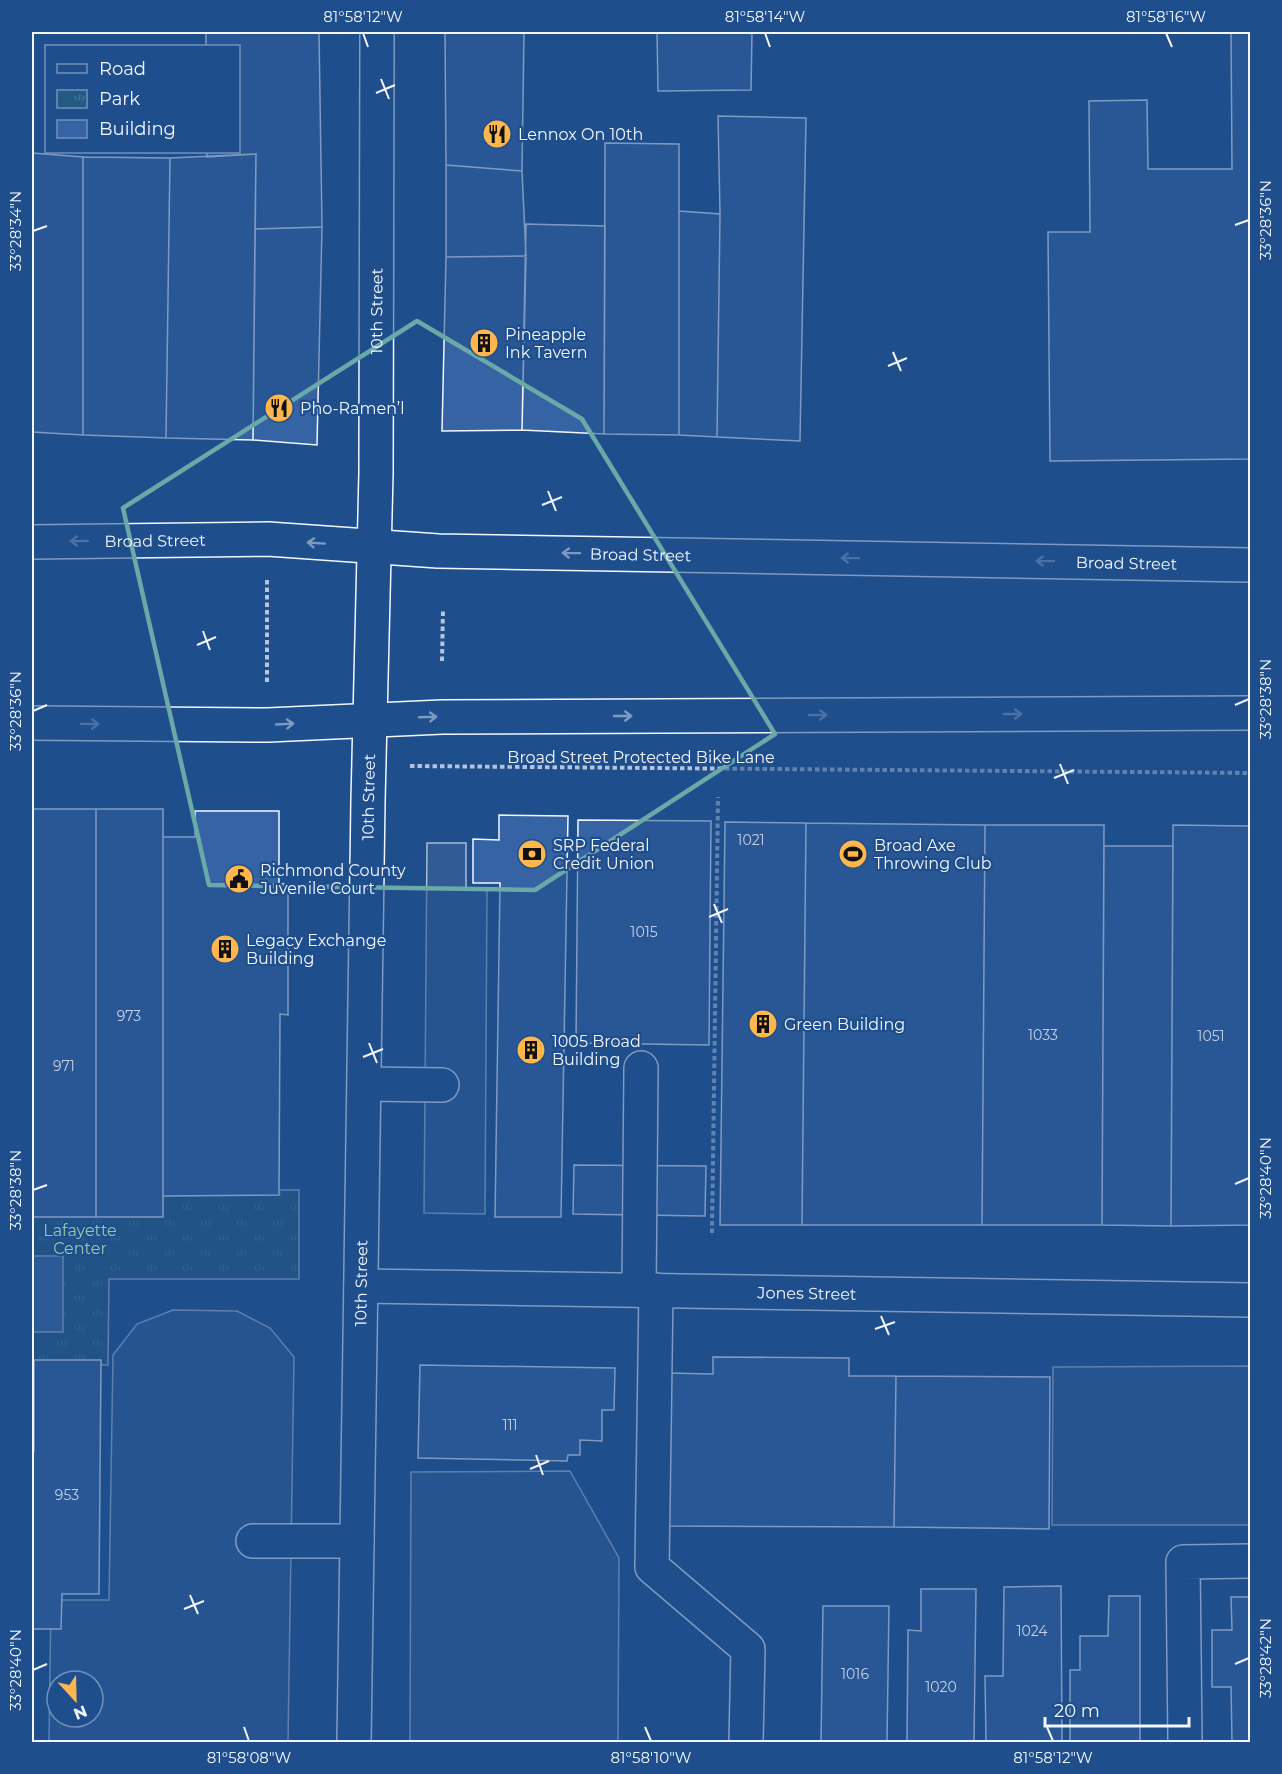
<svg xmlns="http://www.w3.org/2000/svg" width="1282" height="1774" viewBox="0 0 1282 1774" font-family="Montserrat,sans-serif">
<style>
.park{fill:url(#park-tufts);stroke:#a8bbd7;stroke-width:1.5}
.parking{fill:#305b95;stroke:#a8bbd7;stroke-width:1.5;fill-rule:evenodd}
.water{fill:#3b69a3;stroke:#a8bbd7;stroke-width:1.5}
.building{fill:#3563a3;stroke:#f2f6ff;stroke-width:1.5}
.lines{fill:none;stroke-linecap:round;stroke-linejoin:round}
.minor-casing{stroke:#f2f6ff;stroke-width:36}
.major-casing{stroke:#f2f6ff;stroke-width:36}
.path{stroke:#b3c4dc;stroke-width:4;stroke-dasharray:4.5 3;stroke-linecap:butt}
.minor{stroke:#1f4e8c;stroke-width:33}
.major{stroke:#1f4e8c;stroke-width:33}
.oneway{stroke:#7e9ac0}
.marked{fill:none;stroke:#6aa9a8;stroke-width:4.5;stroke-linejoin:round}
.ticks{fill:none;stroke:#f2f6ff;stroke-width:2}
.labels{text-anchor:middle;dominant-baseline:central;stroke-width:4.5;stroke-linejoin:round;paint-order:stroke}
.number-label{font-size:14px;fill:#c3d1e8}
.poi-label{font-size:16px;fill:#f2f6ff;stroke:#1f4e8c;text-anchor:start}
.street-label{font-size:16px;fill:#f2f6ff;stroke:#1f4e8c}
.park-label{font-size:16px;fill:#97c8a6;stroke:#1f4e8c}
.neatline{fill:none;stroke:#f2f6ff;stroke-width:2}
.ticks-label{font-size:15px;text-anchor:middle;fill:#f2f6ff}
</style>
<defs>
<pattern id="park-tufts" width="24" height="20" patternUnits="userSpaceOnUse" patternTransform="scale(1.5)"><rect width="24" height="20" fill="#245a82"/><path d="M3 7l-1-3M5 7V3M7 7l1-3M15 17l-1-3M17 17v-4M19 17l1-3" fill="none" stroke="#447295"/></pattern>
</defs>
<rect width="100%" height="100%" fill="#1f4e8c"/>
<!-- park -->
<path class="park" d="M32 907H45V1190H299V1279H109L108 1365H32Z"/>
<!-- parking -->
<path class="parking" d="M427 843H466V889H487L485 1214 424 1213Z
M173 1310 237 1311 270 1328 294 1357 288 1742H49L51 1600H109L113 1355 137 1324ZM57 1681H93V1717H57Z
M1250 1366V1525H1052L1053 1367Z
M570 1471 619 1558 618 1742H410L411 1472Z"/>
<!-- water -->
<path class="water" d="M32 1256H63V1332H32Z"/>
<!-- building -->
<path class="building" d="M206 32H319L322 227 255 229 256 154 207 157V152H238V46H206Z
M445 32H524L522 171 446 165Z
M657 32H752L751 90 658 91Z
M1231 32H1250V459L1050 461 1048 232H1090L1089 101 1147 100 1148 169H1232Z
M718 116 806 118 800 441 717 437 720 214Z
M605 143 679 144V435L604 434Z
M32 153 83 157V435L32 432Z
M256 154 253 440 166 438 170 158Z
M83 157 170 158 166 438 83 435Z
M446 165 522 171 526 256 446 257Z
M679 211 720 214 717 437 679 435Z
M526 224 605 226 604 434 522 430Z
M322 227 317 445 253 440 255 229Z
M526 256 522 430 442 431 446 257Z
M32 809H96V1217H32Z
M96 809H163V1217H96Z
M195 811H279V884H288V1015L280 1014 279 1195 163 1196V837H195Z
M499 815 568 816 561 1217H495L500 883H473V839L499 840Z
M578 820 711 821 709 1045 576 1043Z
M725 822 806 823 802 1225H720Z
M806 823 985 825 982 1225H802Z
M985 825H1104L1102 1225H982Z
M1173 825 1250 826V1225L1171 1226Z
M1104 846H1173L1171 1226 1102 1225Z
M574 1165 706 1166 705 1216 573 1214Z
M713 1357 849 1358V1376H896L894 1527 666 1526 668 1373 713 1374Z
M32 1360H34V1451H32Z
M34 1360H101L99 1594H62L61 1629H32Z
M420 1365 615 1368 614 1410H602V1441L580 1440V1455H568L567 1461 418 1458Z
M896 1376 1050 1377 1049 1529 894 1527Z
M32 1539H33V1599H32Z
M1061 1586 1062 1742H986L985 1676H1003L1004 1587Z
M921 1589H976L974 1742H907L908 1630 921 1631Z
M1109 1596H1140V1742H1070V1670H1080V1636H1108Z
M1231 1597H1250V1742H1232L1231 1687H1212V1630H1232Z
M823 1606H889L887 1742H821Z"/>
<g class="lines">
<!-- minor casing -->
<g class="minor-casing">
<g id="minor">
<path d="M365 1084 442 1085"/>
<path id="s1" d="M361 1286 1250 1300"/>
<path d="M639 1290 641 1068"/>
<path d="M656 1290 652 1567 748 1649 746 1742"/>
<path d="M253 1541H357"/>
<path id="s2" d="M354 1742 368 801 376 473 377 32"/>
<path d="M1185 1742 1183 1562 1250 1561"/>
</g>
</g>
<!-- major casing -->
<g class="major-casing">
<g id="major">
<path id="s3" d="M32 542 268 539 438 551 1250 565"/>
<path d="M32 723 268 725 442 717 1250 713"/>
</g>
</g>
<!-- path -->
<path class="path" d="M267 580V683
M442 661 443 610
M410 766 1250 773
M712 1233 718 797"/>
<!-- minor -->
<use href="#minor" class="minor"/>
<!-- major -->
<use href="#major" class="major"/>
</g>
<!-- one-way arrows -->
<defs><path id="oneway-shaft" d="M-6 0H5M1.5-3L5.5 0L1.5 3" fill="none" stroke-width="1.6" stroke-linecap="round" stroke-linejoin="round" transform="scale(1.5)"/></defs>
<g class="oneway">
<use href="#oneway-shaft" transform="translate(79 541) rotate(179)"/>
<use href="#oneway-shaft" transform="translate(316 543) rotate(-176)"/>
<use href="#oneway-shaft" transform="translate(571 553) rotate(-179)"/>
<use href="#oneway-shaft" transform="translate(850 558) rotate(-179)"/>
<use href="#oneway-shaft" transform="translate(1045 561) rotate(-179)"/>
<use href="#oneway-shaft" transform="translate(1013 714)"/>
<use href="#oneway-shaft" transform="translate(818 715)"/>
<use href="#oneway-shaft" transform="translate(623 716)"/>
<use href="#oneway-shaft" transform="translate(428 717) rotate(-2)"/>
<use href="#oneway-shaft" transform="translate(90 724) rotate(1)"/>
<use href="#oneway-shaft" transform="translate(285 724) rotate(-3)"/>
</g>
<!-- marked area -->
<path d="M0 0H1282V1774H0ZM417 321 582 419 775 734 535 890 209 885 123 508Z" fill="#1f4e8c" fill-opacity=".55" fill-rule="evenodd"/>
<path class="marked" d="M417 321 582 419 775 734 535 890 209 885 123 508Z"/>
<!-- ticks -->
<path class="ticks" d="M363 33 368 47M765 33 770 47M1166 33 1172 47M381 79 389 99M376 93 395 85M1235 225 1249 220M33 231 47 226M893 352 901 371M888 366 907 358M548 491 556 511M542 505 562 497M203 631 210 650M197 645 216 637M1235 705 1249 699M33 711 47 705M1060 764 1068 784M1054 778 1074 770M714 904 722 923M709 917 728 909M369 1043 377 1063M363 1057 383 1049M1235 1184 1249 1178M33 1190 47 1185M881 1316 889 1335M875 1329 895 1322M536 1455 543 1475M530 1469 549 1461M190 1595 198 1614M184 1609 204 1601M1235 1664 1249 1658M33 1670 47 1664M244 1727 249 1741M645 1727 651 1741M1047 1727 1053 1741"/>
<!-- icons -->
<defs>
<g id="restaurant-disc" transform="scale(1.5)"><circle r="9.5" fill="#ffb74d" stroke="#1f4e8c"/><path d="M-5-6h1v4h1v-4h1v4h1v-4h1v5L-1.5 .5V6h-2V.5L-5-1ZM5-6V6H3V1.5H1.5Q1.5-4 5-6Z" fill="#111"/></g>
<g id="building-disc" transform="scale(1.5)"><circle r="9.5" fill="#ffb74d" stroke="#1f4e8c"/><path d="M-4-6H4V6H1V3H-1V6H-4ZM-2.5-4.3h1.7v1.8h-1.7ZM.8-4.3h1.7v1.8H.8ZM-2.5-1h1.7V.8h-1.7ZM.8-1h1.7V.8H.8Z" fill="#111"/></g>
<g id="bank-disc" transform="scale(1.5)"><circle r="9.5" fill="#ffb74d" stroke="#1f4e8c"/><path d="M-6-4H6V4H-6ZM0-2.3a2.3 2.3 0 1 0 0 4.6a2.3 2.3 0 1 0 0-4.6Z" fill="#111"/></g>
<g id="stadium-disc" transform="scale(1.5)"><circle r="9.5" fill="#ffb74d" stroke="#1f4e8c"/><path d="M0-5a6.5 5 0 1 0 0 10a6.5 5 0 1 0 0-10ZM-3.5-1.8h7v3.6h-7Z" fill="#111"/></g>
<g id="civic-disc" transform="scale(1.5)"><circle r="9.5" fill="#ffb74d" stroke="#1f4e8c"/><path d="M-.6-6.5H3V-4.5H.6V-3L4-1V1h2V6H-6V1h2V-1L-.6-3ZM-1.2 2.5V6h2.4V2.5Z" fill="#111"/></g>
</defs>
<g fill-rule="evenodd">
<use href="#restaurant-disc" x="497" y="134"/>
<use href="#building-disc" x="484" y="343"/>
<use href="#restaurant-disc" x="279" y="408"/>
<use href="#bank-disc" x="532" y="854"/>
<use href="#stadium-disc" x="853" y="854"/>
<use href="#civic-disc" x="239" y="879"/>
<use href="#building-disc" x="225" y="949"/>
<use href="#building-disc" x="763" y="1024"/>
<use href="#building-disc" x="531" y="1050"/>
</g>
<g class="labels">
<!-- number labels -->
<g class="number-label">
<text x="751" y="840">1021</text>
<text x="644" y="932">1015</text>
<text x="129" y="1016">973</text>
<text x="1043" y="1035">1033</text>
<text x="1211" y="1036">1051</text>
<text x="64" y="1066">971</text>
<text x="510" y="1425">111</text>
<text x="67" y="1495">953</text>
<text x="1032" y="1631">1024</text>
<text x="855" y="1674">1016</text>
<text x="941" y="1687">1020</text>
</g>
<!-- poi labels -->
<g class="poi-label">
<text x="518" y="134">Lennox On 10th</text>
<text x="505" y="334">Pineapple<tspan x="505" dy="18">Ink Tavern</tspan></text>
<text x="300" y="408">Pho-Ramen’l</text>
<text x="553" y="845">SRP Federal<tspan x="553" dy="18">Credit Union</tspan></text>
<text x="874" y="845">Broad Axe<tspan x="874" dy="18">Throwing Club</tspan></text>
<text x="260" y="870">Richmond County<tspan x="260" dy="18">Juvenile Court</tspan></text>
<text x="246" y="940">Legacy Exchange<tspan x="246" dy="18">Building</tspan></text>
<text x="784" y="1024">Green Building</text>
<text x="552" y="1041">1005 Broad<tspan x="552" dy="18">Building</tspan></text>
</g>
<!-- street labels -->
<g class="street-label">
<text stroke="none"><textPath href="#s2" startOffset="1431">10th Street</textPath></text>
<text stroke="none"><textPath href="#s3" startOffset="123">Broad Street</textPath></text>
<text stroke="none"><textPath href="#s3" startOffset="609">Broad Street</textPath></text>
<text stroke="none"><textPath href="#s3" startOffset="1095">Broad Street</textPath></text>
<text x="641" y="757">Broad Street Protected Bike Lane</text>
<text stroke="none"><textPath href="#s2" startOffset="945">10th Street</textPath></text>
<text stroke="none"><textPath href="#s2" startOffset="459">10th Street</textPath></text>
<text stroke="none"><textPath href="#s1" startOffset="446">Jones Street</textPath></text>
</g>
<!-- park labels -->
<g class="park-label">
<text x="80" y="1230">Lafayette<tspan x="80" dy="18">Center</tspan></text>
</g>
</g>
<!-- border -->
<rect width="1282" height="1774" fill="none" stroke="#1f4e8c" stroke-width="66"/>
<!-- legend -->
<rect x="45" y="45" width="195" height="108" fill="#1f4e8c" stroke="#7391ba" stroke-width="1.5"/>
<rect x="57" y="64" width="30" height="9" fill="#1f4e8c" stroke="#7391ba" stroke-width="1.5"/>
<text x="99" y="75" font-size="18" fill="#f2f6ff">Road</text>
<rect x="57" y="90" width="30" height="18" fill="url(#park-tufts)" stroke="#7391ba" stroke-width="1.5"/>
<text x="99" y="105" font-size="18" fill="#f2f6ff">Park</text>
<rect x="57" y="120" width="30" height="18" fill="#3563a3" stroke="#7391ba" stroke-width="1.5"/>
<text x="99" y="135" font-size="18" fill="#f2f6ff">Building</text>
<!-- north arrow -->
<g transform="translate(75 1699) rotate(158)"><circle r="28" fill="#1f4e8c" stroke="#7391ba" stroke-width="1.5"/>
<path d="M0-4.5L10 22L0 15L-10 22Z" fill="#ffb74d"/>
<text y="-9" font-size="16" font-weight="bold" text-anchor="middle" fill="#f2f6ff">N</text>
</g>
<!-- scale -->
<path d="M1045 1717v9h144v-9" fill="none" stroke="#f2f6ff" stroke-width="3"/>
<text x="1054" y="1717" font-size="18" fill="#f2f6ff" stroke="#1f4e8c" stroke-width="4.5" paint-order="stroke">20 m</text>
<rect x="33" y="33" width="1216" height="1708" class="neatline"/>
<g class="ticks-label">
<text x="363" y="22">81°58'12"W</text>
<text x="765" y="22">81°58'14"W</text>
<text x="1166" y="22">81°58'16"W</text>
<text transform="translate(1266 220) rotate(-90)" y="5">33°28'36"N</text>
<text transform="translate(16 231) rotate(-90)" y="5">33°28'34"N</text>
<text transform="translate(1266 699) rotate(-90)" y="5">33°28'38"N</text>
<text transform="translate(16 711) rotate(-90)" y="5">33°28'36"N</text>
<text transform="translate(1266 1178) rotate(-90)" y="5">33°28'40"N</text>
<text transform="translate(16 1190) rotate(-90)" y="5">33°28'38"N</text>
<text transform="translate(1266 1658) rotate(-90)" y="5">33°28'42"N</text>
<text transform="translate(16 1670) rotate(-90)" y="5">33°28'40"N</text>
<text x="249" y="1763">81°58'08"W</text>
<text x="651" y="1763">81°58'10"W</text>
<text x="1053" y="1763">81°58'12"W</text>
</g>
</svg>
